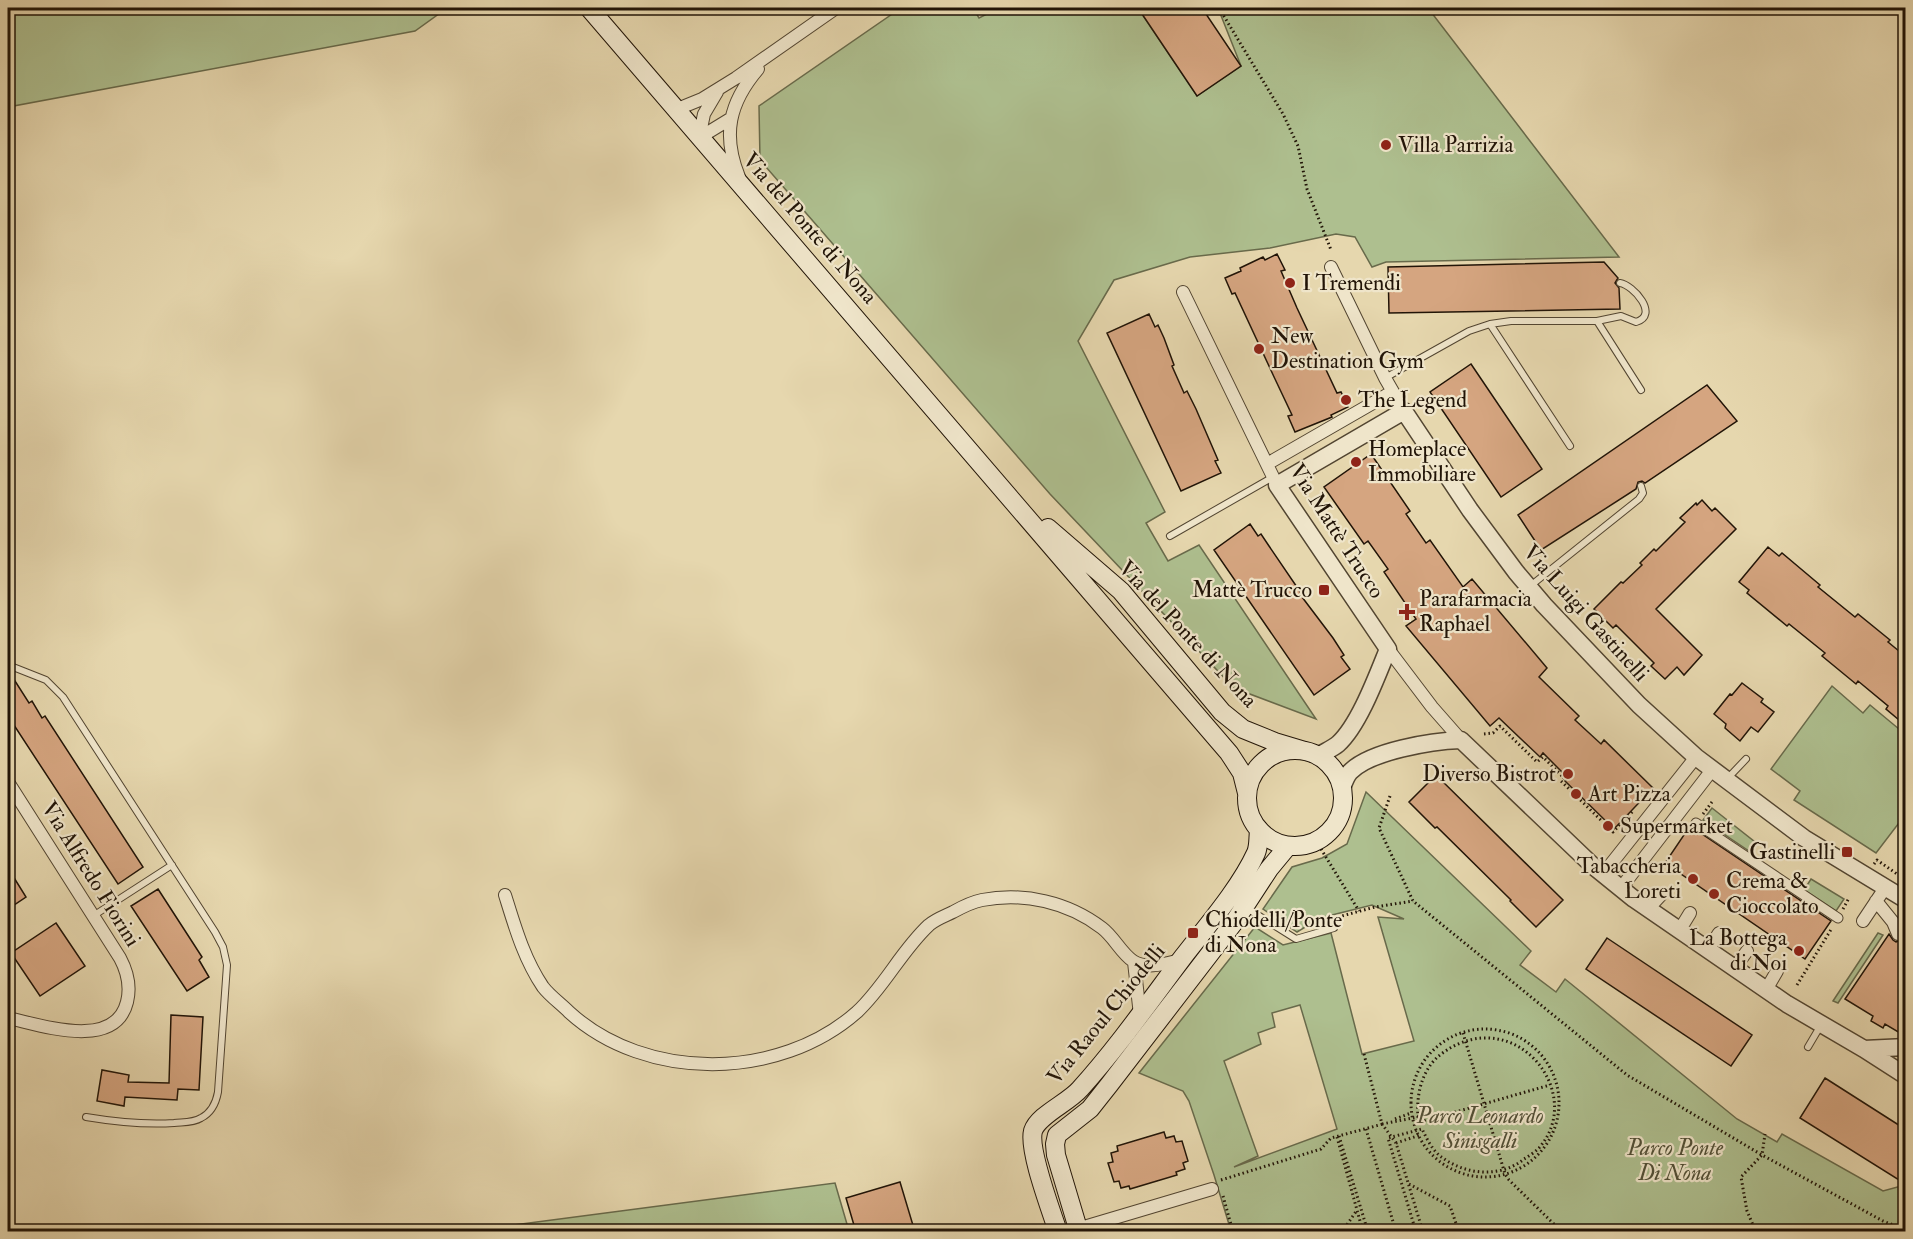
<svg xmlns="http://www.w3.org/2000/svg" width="1913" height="1239" viewBox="0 0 1913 1239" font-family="'IM FELL Double Pica',serif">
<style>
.green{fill:#aebf8f;stroke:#686a4b;stroke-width:1.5;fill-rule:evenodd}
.building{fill:#d5a580;stroke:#211407;stroke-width:1.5}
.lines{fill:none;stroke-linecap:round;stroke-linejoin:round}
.service-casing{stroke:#524531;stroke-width:8}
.pedestrian-casing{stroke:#524531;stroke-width:11}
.minor-casing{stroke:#524531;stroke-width:14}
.tertiary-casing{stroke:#524531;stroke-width:19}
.secondary-casing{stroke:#211407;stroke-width:20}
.path{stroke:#211407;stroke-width:3;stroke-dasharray:1.5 3;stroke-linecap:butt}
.service{stroke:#efe5ca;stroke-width:6}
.pedestrian{stroke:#efe5ca;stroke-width:9}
.minor{stroke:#efe5ca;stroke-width:12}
.tertiary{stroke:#efe5ca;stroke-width:16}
.secondary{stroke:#efe5ca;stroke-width:18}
.poi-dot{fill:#8f2418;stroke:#efe5ca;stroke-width:2}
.labels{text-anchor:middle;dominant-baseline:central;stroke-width:4.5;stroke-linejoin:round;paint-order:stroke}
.poi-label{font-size:22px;fill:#211407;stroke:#efe5ca;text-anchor:start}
.street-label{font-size:22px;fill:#211407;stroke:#efe5ca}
.park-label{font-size:22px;font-style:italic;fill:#525037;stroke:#efe5ca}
</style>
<rect width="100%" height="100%" fill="#e6d7ae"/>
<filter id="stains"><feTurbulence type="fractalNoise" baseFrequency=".00333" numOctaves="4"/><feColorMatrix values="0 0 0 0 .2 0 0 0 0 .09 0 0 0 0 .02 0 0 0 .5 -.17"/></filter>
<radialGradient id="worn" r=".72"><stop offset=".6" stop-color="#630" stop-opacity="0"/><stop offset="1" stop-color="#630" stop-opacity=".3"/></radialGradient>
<!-- green -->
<path class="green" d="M8 8H447L415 31 8 107Z
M901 8H973L979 18 999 8H1138L1197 96 1241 66 1218 8H1428L1619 257 1386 262 1372 267 1355 237 1336 234 1270 248 1190 257 1114 280 1078 341 1165 512 1146 523 1168 561 1199 545 1316 719 1234 688 1050 494 760 160 759 106Z
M1832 686 1863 713 1870 705 1905 734V815L1876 853 1794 800 1800 791 1771 769Z
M1366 792 1531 951 1520 965 1556 992 1565 979 1737 1119 1777 1142 1782 1134 1883 1191 1905 1185V1231H1231L1214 1175 1189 1101 1183 1091 1139 1073 1255 927 1283 945 1331 933 1362 1054 1414 1041 1378 917 1404 919 1372 905 1320 918 1297 932 1263 909 1292 867 1322 858 1347 844ZM1300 1005 1337 1129 1234 1167 1258 1156 1224 1061 1261 1044 1258 1033 1275 1027 1272 1013Z
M1712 808 1755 842 1749 851 1703 820Z
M1811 879 1844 899 1836 911 1804 890Z
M1878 933 1883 935 1838 1003 1833 1001Z
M835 1183 849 1231H467Z"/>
<!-- building -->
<path class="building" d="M1138 8H1202L1241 66 1197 96Z
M1277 254 1285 270 1281 271 1297 308 1337 393 1341 392 1348 407 1331 415 1332 417 1295 432 1288 416 1292 415 1275 379 1235 293 1232 294 1225 278 1241 271 1240 268 1263 257 1265 260Z
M1604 262 1618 278 1615 283 1619 288 1620 309 1389 313 1388 267Z
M1149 314 1155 327 1158 325 1164 338 1174 365 1172 366 1184 393 1187 391 1196 409 1218 460 1215 461 1221 473 1181 491 1107 333Z
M1471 364 1542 469 1501 497 1430 392Z
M1707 385 1737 421 1645 483 1642 481 1638 482 1636 489 1541 550 1518 515Z
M1371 454 1410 511 1406 514 1426 543 1430 540 1463 587 1472 579 1547 668 1539 677 1579 716 1575 720 1601 744 1604 740 1653 788 1614 829 1565 781 1568 778 1543 753 1540 757 1499 718 1490 726 1406 626 1416 619 1384 572 1388 569 1368 541 1364 544 1324 487Z
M1702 500 1712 511 1715 508 1736 529 1656 609 1702 655 1684 675 1677 667 1665 679 1651 666 1654 663 1616 625 1613 628 1594 609 1621 582 1623 583 1642 565 1640 563 1654 549 1656 551 1685 522 1680 518 1696 503 1697 505Z
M1250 524 1258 536 1261 534 1269 546 1303 596 1302 597 1333 638 1344 655 1341 657 1350 669 1314 695 1214 550Z
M1768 547 1779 556 1782 553 1820 585 1818 587 1855 617 1858 614 1890 640 1888 642 1905 656V725L1886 709 1888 706 1858 681 1856 684 1822 656 1825 653 1789 624 1787 626 1747 593 1749 590 1739 582Z
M8 670 29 703 32 701 42 718 45 716 143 867 118 884 8 716 13 713 8 704Z
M1742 683 1763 699 1761 702 1774 712 1758 732 1751 727 1740 741 1725 728 1726 724 1714 714 1730 694 1732 695Z
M1436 775 1563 900 1536 927 1510 901 1511 900 1437 827 1435 828 1409 802Z
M1690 826 1831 921 1805 959 1665 863Z
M8 868 26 897 8 909Z
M158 889 202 957 199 960 209 977 187 991 131 906Z
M56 923 85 966 40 996 11 953Z
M1889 934 1893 940 1896 942 1905 939V1036L1885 1024 1883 1028 1871 1021 1873 1016 1845 999Z
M1607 938 1752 1035 1731 1066 1586 969Z
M171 1015 203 1017 199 1090 178 1089 177 1100 125 1097 124 1106 97 1101 102 1070 129 1075 128 1082 169 1083Z
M1825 1078 1905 1129V1170L1899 1180 1800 1118Z
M1164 1132 1166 1138 1174 1136 1176 1142 1182 1141 1188 1161 1183 1163 1185 1169 1176 1172 1177 1175 1130 1189 1129 1186 1121 1188 1119 1181 1114 1182 1108 1163 1113 1162 1111 1153 1118 1151 1117 1146Z
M900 1182 915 1232H856L846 1198Z"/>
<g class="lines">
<!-- service casing -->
<g class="service-casing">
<path id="service" d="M1597 321 1621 316 1636 322C1660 315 1633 285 1620 283
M1490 324 1511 321H1597L1641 390
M1385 378 1469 331 1490 324 1570 446
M1170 536 1273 477
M1529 587 1639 499 1643 493 1641 486
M8 665 46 680 63 697 215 932 223 947 227 965 218 1092C216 1103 211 1113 201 1118 193 1123 183 1122 174 1123 143 1125 116 1122 86 1117
M1727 779 1746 759
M1245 907 1296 939 1334 928
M93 916 172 865
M1808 1047 1821 1025"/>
</g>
<!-- pedestrian casing -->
<g class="pedestrian-casing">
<path id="pedestrian" d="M1696 823 1838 918"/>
</g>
<!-- minor casing -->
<g class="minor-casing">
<path id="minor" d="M675 110 702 99 736 78 836 8
M699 138 704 114 717 92
M699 138 730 119
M739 177C722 135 729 103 758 69
M1331 267 1385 378 1404 411
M1183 292 1277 485
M1267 464 1392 392
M1388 649 1432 707 1461 740
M8 782 120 958C127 971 131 986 127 1002 115 1051 41 1025 8 1018
M1603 874 1696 757
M1621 888 1712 770
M505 895C515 927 524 959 543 987 550 996 561 1004 569 1012 646 1082 779 1081 857 1012 885 986 901 951 929 925 936 919 945 916 953 912 962 907 972 902 982 900 1024 892 1068 902 1102 928 1114 937 1121 953 1133 961 1147 970 1167 963 1181 960
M1876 901 1893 922 1898 934
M1648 909 1661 895
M1863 921 1885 888
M1679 931 1690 913
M1708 950 1719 933
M1134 962 1140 1015
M1734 969 1747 951
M1766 990 1777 971
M1067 1232 1212 1189"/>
</g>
<!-- tertiary casing -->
<g class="tertiary-casing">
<path id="tertiary" d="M1318 756C1324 752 1332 749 1338 744 1359 725 1377 676 1388 649L1277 485 1404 411 1470 510 1516 572 1544 605 1639 705 1696 757 1804 838 1906 900
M1342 788C1344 783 1346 776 1350 772 1370 751 1432 741 1461 740L1592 865 1634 899 1787 1004 1864 1049 1906 1076
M1864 1049 1906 1047"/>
</g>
<!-- secondary casing -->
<g class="secondary-casing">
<path id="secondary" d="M589 8 1229 753 1242 773 1247 793
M1048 528 1121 591 1222 712 1243 729 1275 742 1305 751
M1247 798a48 48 0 1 1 96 0a48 48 0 1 1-96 0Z
M1058 1232C1051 1210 1028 1150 1033 1131 1038 1115 1068 1103 1080 1089 1117 1048 1150 1001 1183 957 1207 926 1240 888 1256 853 1259 846 1258 838 1259 831
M1079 1232 1056 1155 1055 1144 1057 1135 1090 1109 1109 1085 1235 921 1269 869 1288 846"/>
</g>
<!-- path -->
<path class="path" d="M1219 8 1283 114 1298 146 1307 189 1331 250
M1484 734 1493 733 1500 726 1537 762 1543 757 1564 778 1561 781 1613 832 1634 810
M1390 796 1379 828 1413 901 1627 1075 1762 1155 1883 1221 1906 1230
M1703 814 1712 802
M1321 849 1359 911
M1874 864 1877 860 1897 874
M1843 909 1849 898
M1338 917 1375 907 1413 901
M1797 985 1832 928
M1411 1103a74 74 0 1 1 148 0a74 74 0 1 1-148 0Z
M1463 1033 1505 1174 1509 1180 1562 1232
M1364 1054 1382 1124 1396 1143 1423 1232
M1417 1116 1424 1121 1550 1085
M1395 1119 1411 1113
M1382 1124 1418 1117C1416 1092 1423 1066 1444 1052 1515 1003 1587 1093 1539 1148 1535 1152 1529 1156 1524 1159 1501 1178 1466 1175 1443 1158 1433 1152 1427 1139 1422 1129L1388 1138 1416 1232
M1366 1129 1396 1232
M1339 1136 1368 1232
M1337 1137 1363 1232
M1396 1143 1420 1135
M1221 1180 1321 1149 1331 1138 1383 1124
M1409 1184 1450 1206 1459 1232
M1223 1196 1233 1232
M1342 1232 1357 1210
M1756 1232 1747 1211 1741 1177 1762 1155 1765 1134"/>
<!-- service -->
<use href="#service" class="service"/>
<!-- pedestrian -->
<use href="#pedestrian" class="pedestrian"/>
<!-- minor -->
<use href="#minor" class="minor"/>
<!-- tertiary -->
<use href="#tertiary" class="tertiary"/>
<!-- secondary -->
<use href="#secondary" class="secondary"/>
</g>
<!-- markers -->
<g class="poi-dot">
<circle cx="1386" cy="145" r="6"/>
<circle cx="1290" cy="283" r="6"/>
<circle cx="1259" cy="349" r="6"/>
<circle cx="1346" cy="400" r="6"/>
<circle cx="1356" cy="462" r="6"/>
<rect x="1318" y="584" width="12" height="12" rx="3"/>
<path d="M1404 603h6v6h6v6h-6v6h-6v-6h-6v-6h6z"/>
<circle cx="1568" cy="774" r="6"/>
<circle cx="1576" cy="794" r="6"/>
<circle cx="1608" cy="826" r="6"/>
<rect x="1841" y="846" width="12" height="12" rx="3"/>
<circle cx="1693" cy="879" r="6"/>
<circle cx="1714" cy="894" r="6"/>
<rect x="1187" y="927" width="12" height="12" rx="3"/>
<circle cx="1799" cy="951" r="6"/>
</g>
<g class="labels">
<!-- poi labels -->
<g class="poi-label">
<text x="1398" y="145">Villa Parrizia</text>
<text x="1302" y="283">I Tremendi</text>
<text x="1271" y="336">New<tspan x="1271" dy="25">Destination Gym</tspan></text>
<text x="1358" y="400">The Legend</text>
<text x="1368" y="449">Homeplace<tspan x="1368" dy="25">Immobiliare</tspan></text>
<text x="1312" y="590" text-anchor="end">Mattè Trucco</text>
<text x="1419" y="599">Parafarmacia<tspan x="1419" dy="25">Raphael</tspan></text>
<text x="1556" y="774" text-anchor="end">Diverso Bistrot</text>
<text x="1588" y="794">Art Pizza</text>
<text x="1620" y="826">Supermarket</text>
<text x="1835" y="852" text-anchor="end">Gastinelli</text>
<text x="1681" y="866" text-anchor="end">Tabaccheria<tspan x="1681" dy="25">Loreti</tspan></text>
<text x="1726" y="881">Crema &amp;<tspan x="1726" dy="25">Cioccolato</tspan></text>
<text x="1205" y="920">Chiodelli/Ponte<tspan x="1205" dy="25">di Nona</tspan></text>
<text x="1787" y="938" text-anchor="end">La Bottega<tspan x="1787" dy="25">di Noi</tspan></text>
</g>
<!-- street labels -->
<g class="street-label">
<text transform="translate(810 228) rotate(49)">Via del Ponte di Nona</text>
<text transform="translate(1337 531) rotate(57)">Via Mattè Trucco</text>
<text transform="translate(1586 613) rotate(48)">Via Luigi Gastinelli</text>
<text transform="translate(1188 634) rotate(47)">Via del Ponte di Nona</text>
<text transform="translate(91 874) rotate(58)">Via Alfredo Fiorini</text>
<text transform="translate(1106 1014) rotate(-51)">Via Raoul Chiodelli</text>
</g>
<!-- park labels -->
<g class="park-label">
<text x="1480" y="1116">Parco Leonardo<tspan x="1480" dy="25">Sinisgalli</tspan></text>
<text x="1675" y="1148">Parco Ponte<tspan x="1675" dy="25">Di Nona</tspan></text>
</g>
</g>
<!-- margin -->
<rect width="1913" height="1239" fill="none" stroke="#e6d7ae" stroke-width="30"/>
<rect x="9" y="9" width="1895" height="1221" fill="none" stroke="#211407" stroke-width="3"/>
<rect x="15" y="15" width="1883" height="1209" fill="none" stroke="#211407" stroke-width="1.5"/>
<rect width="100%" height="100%" filter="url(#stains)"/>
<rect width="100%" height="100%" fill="url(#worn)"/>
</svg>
